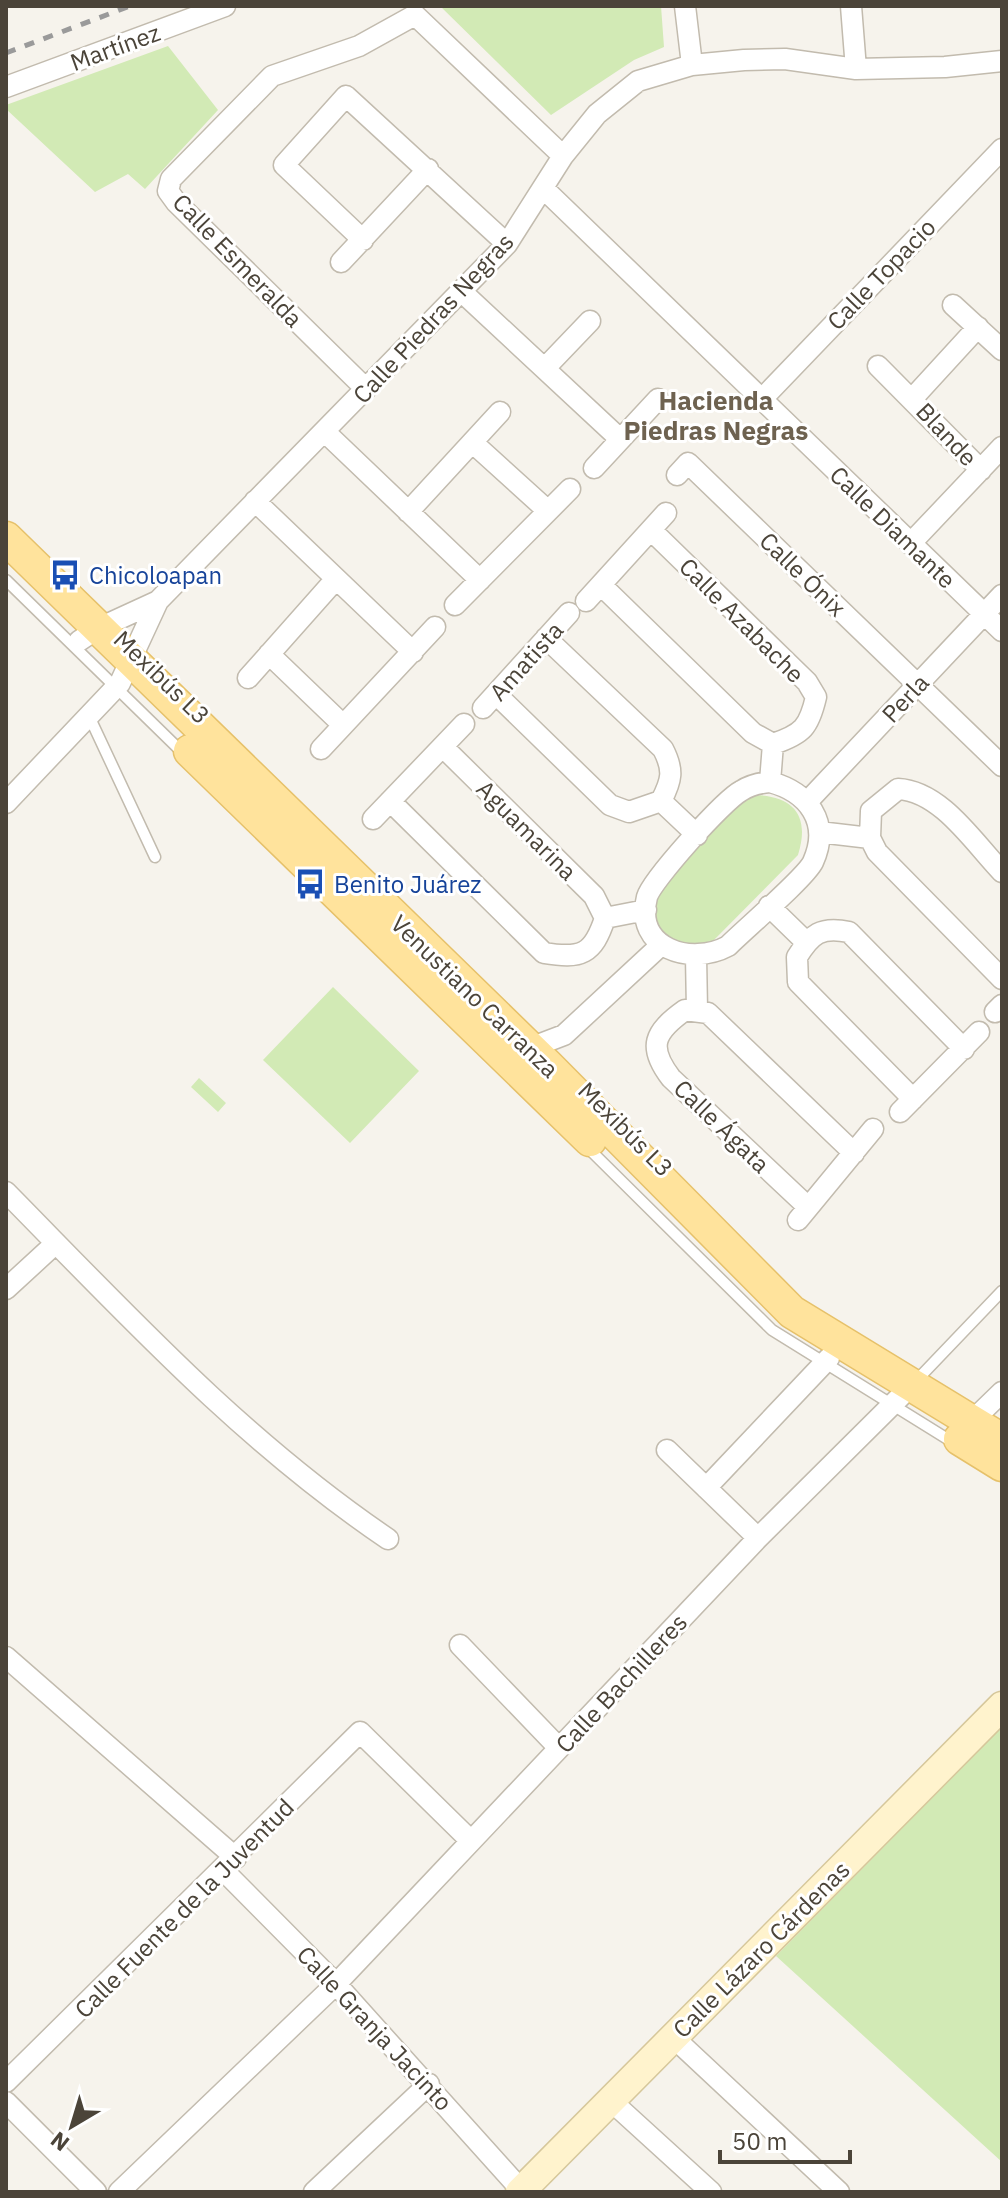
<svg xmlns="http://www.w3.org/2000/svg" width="1008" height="2198" viewBox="0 0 1008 2198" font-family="'IBM Plex Sans',sans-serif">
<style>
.green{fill:#d2eab5}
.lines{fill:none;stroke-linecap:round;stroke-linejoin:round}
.lane-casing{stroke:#c2bbae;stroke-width:13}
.street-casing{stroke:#c2bbae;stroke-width:23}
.secondary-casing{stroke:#d6c79b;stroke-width:31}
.primary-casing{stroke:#e6c16a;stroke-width:35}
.lane{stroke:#fff;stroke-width:10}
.street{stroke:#fff;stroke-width:20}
.secondary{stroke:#fff3cd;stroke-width:28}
.primary{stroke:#ffe39c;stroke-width:32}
.rail{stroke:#9a9a9a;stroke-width:5;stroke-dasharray:10 10;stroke-linecap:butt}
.labels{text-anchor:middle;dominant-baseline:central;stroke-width:6;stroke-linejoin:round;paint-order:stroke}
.street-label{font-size:24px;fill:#4b4439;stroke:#fff}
.transit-label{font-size:24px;fill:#164399;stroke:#fff;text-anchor:start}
.neighbourhood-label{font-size:26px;font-weight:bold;fill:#6e6250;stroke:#fff}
</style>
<rect width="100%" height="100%" fill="#f6f3ec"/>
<!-- green -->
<path class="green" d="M440 6H661L664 47 634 60 551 115Z
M168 46 218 110 145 189 128 174 95 192 6 109V105Z
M755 795C795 796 810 817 798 855L712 942C692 951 679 943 660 934 657 925 651 912 652 903 656 873 729 810 755 795Z
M333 987 419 1071 350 1143 263 1060Z
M199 1078 226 1103 218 1112 191 1087Z
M1002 1727V2162L776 1956Z"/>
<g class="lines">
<!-- lane casing -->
<g class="lane-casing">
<path id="lane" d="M6 580 185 755
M89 716 155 857
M586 1146 772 1330 954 1443
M915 1382 1002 1291"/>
</g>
<!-- street casing -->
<g class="street-casing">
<path id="street" d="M685 6 692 65
M851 6 856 69
M6 87 225 6
M544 189 1002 631
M363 240 284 165 346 96 507 244
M341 262 428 169
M461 291 620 439
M953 305 1002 350
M878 366 981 470
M545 368 590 321
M366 389 176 202 168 191 171 179 272 76 359 46 415 15 563 156
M912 399 978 327
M761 400 1002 149
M325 432 480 580
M473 443 548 511
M594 468 658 399
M677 475 688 463 1002 766
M255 501 413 652
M408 512 500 412
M910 544 1002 447
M601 585 753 733 773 744C803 734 809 727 816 697L807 682 651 530
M586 601 666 513
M455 605 570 489
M79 641 97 629 158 601
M269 654 343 725
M248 678 335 580
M496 694 610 805 629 812 661 801C672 780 674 770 663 749L546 638
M483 708 569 613
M321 749 435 627
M770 782C808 792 831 822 813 862 806 877 744 930 728 946 691 966 634 949 647 897 652 880 724 800 741 791 750 785 759 783 770 782Z
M770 782 773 744
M390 801 544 953C581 959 593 955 605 918L594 896 443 747
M661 801 697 835
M808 801 1002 595
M6 803 120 683 158 601 507 244 563 156 597 114 638 81 692 65 744 60 785 59 856 69 945 67 1002 61
M373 819 464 724
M819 832 870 838
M1002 872C974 843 941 791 898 789L871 811 870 838 877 852 1002 979
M769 906 806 942
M605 918 646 910
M696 956 697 1010
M995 1012 1002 1005
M522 1051 564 1035 660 946
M913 1099 798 982 797 957C811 934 821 926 849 932L964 1049
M900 1112 979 1032
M6 1192C129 1317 242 1440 388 1539
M808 1207 671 1078C647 1047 654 1032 685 1010L708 1013 854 1153
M798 1220 873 1129
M6 1289 56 1243
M971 1422 1002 1392
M667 1450 758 1538
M706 1488 829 1358
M460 1645 559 1748
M6 1657 236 1858
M224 1871 336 1984 523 2192
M673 2037 839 2192
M6 2082 360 1732 471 1841
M610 2100 711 2192
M6 2102 96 2192
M119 2192 336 1984 758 1538 911 1386
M314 2192 429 2084"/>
</g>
<!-- secondary casing -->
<g class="secondary-casing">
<path id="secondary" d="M520 2192 1002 1706"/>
</g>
<!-- primary casing -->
<g class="primary-casing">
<path id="primary" d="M6 538 547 1065 792 1312 1002 1440
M190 751 590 1140
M960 1439 1002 1465"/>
</g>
<!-- lane -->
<use href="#lane" class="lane"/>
<!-- street -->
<use href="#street" class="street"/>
<!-- secondary -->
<use href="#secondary" class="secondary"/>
<!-- primary -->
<use href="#primary" class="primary"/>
<!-- rail -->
<path class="rail" d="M6 53 130 6"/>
</g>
<!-- icons -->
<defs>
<g id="bus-bare" transform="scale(2.4)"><path d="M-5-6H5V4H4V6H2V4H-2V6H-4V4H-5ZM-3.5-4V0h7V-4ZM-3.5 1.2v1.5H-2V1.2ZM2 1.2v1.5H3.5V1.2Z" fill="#1a4fb4" stroke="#fff" stroke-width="2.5" paint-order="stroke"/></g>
</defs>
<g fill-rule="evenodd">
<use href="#bus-bare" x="65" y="575"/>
<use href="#bus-bare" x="310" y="884"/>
</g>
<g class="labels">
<!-- street labels -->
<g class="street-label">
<text transform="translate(115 47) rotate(-20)">Martínez</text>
<text transform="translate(238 260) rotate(46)">Calle Esmeralda</text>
<text transform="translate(881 274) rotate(-46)">Calle Topacio</text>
<text transform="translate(433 318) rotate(-47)">Calle Piedras Negras</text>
<text transform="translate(947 434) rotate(47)">Blande</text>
<text transform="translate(893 527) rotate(44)">Calle Diamante</text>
<text transform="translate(803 574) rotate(44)">Calle Ónix</text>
<text transform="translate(742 620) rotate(45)">Calle Azabache</text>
<text transform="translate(526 661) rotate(-48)">Amatista</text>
<text transform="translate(162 677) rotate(44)">Mexibús L3</text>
<text transform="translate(905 698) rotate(-47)">Perla</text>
<text transform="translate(527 830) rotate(45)">Aguamarina</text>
<text transform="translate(475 996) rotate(44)">Venustiano Carranza</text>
<text transform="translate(722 1126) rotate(44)">Calle Ágata</text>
<text transform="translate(626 1129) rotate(45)">Mexibús L3</text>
<text transform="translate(621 1683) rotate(-47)">Calle Bachilleres</text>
<text transform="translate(184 1908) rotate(-45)">Calle Fuente de la Juventud</text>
<text transform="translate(761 1949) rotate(-45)">Calle Lázaro Cárdenas</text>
<text transform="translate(375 2028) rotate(47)">Calle Granja Jacinto</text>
</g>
<!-- transit labels -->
<g class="transit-label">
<text x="89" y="575">Chicoloapan</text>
<text x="334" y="884">Benito Juárez</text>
</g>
<!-- neighbourhood labels -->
<g class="neighbourhood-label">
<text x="716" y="400">Hacienda<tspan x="716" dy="30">Piedras Negras</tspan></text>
</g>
</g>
<!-- border -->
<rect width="1008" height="2198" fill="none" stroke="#4b4439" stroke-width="16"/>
<!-- north arrow -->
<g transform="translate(72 2126) rotate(218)" stroke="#ffffff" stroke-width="6" paint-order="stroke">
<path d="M0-6L14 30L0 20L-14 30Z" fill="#4b4439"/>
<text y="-12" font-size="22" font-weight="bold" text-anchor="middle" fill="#4b4439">N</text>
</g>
<!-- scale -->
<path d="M720 2150v12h130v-12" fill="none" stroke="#4b4439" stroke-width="4"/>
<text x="732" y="2150" font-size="24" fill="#4b4439" stroke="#ffffff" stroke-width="6" paint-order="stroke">50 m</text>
</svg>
